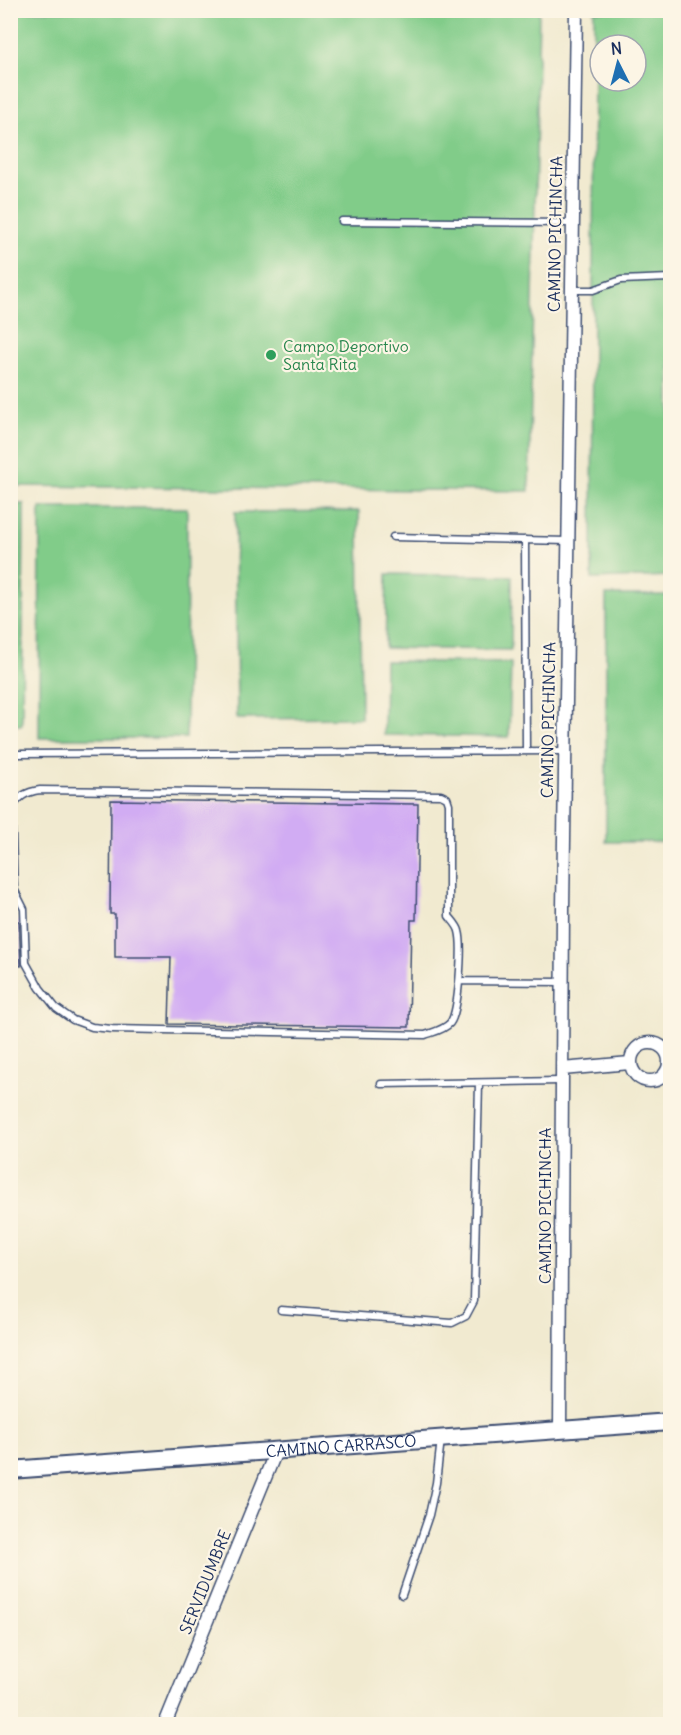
<svg xmlns="http://www.w3.org/2000/svg" width="681" height="1735" viewBox="0 0 681 1735" font-family="Delius,sans-serif">
<style>
.green{fill:#81cc89;stroke:#4e7e74;stroke-width:1.5;fill-rule:evenodd}
.building{fill:#d1acf3}
.lines{fill:none;stroke-linecap:round;stroke-linejoin:round}
.service-casing{stroke:#3b4b6f;stroke-width:9}
.minor-casing{stroke:#3b4b6f;stroke-width:15}
.secondary-casing{stroke:#3b4b6f;stroke-width:20}
.service{stroke:#fff;stroke-width:6}
.minor{stroke:#fff;stroke-width:12}
.secondary{stroke:#fff;stroke-width:16}
.leisure-dot{fill:#2e9e5b;stroke:#fcf5e5;stroke-width:2}
.labels{text-anchor:middle;dominant-baseline:central;stroke-width:4.5;stroke-linejoin:round;paint-order:stroke}
.street-label{font-size:16px;fill:#1b2f5e;stroke:#fcf5e5}
.leisure-label{font-size:16px;fill:#27864d;stroke:#fcf5e5;text-anchor:start}
</style>
<rect width="100%" height="100%" fill="#fcf5e5"/>
<filter id="ink" filterUnits="userSpaceOnUse"><feTurbulence type="fractalNoise" baseFrequency=".0167" numOctaves="2"/><feDisplacementMap in="SourceGraphic" scale="12" xChannelSelector="R" yChannelSelector="G"/><feConvolveMatrix kernelMatrix="1 2 1 2 8 2 1 2 1" color-interpolation-filters="sRGB"/></filter>
<filter id="wash" filterUnits="userSpaceOnUse"><feTurbulence type="fractalNoise" baseFrequency=".008" numOctaves="4" result="noise"/><feDisplacementMap in="SourceGraphic" scale="24" xChannelSelector="R" yChannelSelector="G"/><feGaussianBlur stdDeviation="1.35" result="paint"/><feColorMatrix in="noise" values="0 0 0 0 0 0 0 0 0 0 0 0 0 0 0 0 0 1.4 0 .05"/><feComposite in="paint" operator="in"/></filter>
<g filter="url(#wash)">
<rect width="100%" height="100%" fill="#f1ead0"/>
<!-- green -->
<path class="green" d="M11 11H539L529 491 11 486Z
M594 11H670V576L592 579ZM600 45H636V81H600Z
M11 504H24L22 725H11Z
M40 508H187L186 738H39Z
M359 511 361 718 237 719 235 512Z
M387 574 512 576 511 650 385 648Z
M606 595H670V842H606Z
M385 661 511 663 509 737 384 735Z"/>
<g id="blocks">
<!-- building -->
<path class="building" d="M111 800 418 804 416 920H411L409 1027 169 1024 171 957H115V914H110Z
M10 921H19L21 966 10 965Z"/>
</g>
</g>
<g filter="url(#ink)">
<use href="#blocks" fill-opacity="0" stroke="#3b4b6f" stroke-width="1.5"/>
<g class="lines">
<!-- service casing -->
<g class="service-casing">
<path id="service" d="M342 221 571 223
M571 290H593L621 280 670 278
M393 537 567 541
M525 540 526 751
M18 754 564 751
M40 790 441 795 447 798 449 804V916C452 920 458 926 459 931 463 945 459 1012 450 1023 444 1030 433 1032 425 1035L112 1029 92 1027 73 1020 56 1008 40 988 26 963 24 909 14 889 11 809C19 796 26 792 40 790Z
M460 981 562 982
M381 1084 561 1081
M281 1310 452 1323 466 1316 474 1301 479 1083
M402 1595 429 1515 436 1483 441 1439"/>
</g>
<!-- minor casing -->
<g class="minor-casing">
<path id="minor" d="M631 1062a19 19 0 1 1 38 0a19 19 0 1 1-38 0Z
M562 1069 630 1063
M560 1430 563 908 576 10
M165 1724 276 1451"/>
</g>
<!-- secondary casing -->
<g class="secondary-casing">
<g id="secondary">
<path id="s1" d="M10 1470 670 1422"/>
</g>
</g>
<!-- service -->
<use href="#service" class="service"/>
<!-- minor -->
<use href="#minor" class="minor"/>
<!-- secondary -->
<use href="#secondary" class="secondary"/>
</g>
</g>
<!-- markers -->
<circle class="leisure-dot" cx="271" cy="355" r="6"/>
<g class="labels">
<!-- street labels -->
<g class="street-label">
<text transform="translate(555 234) rotate(-89)">CAMINO PICHINCHA</text>
<text transform="translate(548 720) rotate(-89)">CAMINO PICHINCHA</text>
<text transform="translate(545 1206) rotate(-90)">CAMINO PICHINCHA</text>
<text stroke="none"><textPath href="#s1" startOffset="332">CAMINO CARRASCO</textPath></text>
<text transform="translate(205 1582) rotate(-68)">SERVIDUMBRE</text>
</g>
<!-- leisure labels -->
<g class="leisure-label">
<text x="283" y="346">Campo Deportivo<tspan x="283" dy="18">Santa Rita</tspan></text>
</g>
</g>
<!-- margin -->
<rect width="681" height="1735" fill="none" stroke="#fcf5e5" stroke-width="36"/>
<!-- north arrow -->
<g transform="translate(618 63) rotate(354)"><circle r="28" fill="#fcf5e5" stroke="#a2a6af" stroke-width="1.5"/>
<path d="M0-4.5L10 22L0 15L-10 22Z" fill="#1f6fb2"/>
<text y="-9" font-size="16" font-weight="bold" text-anchor="middle" fill="#1b2f5e">N</text>
</g>
</svg>
